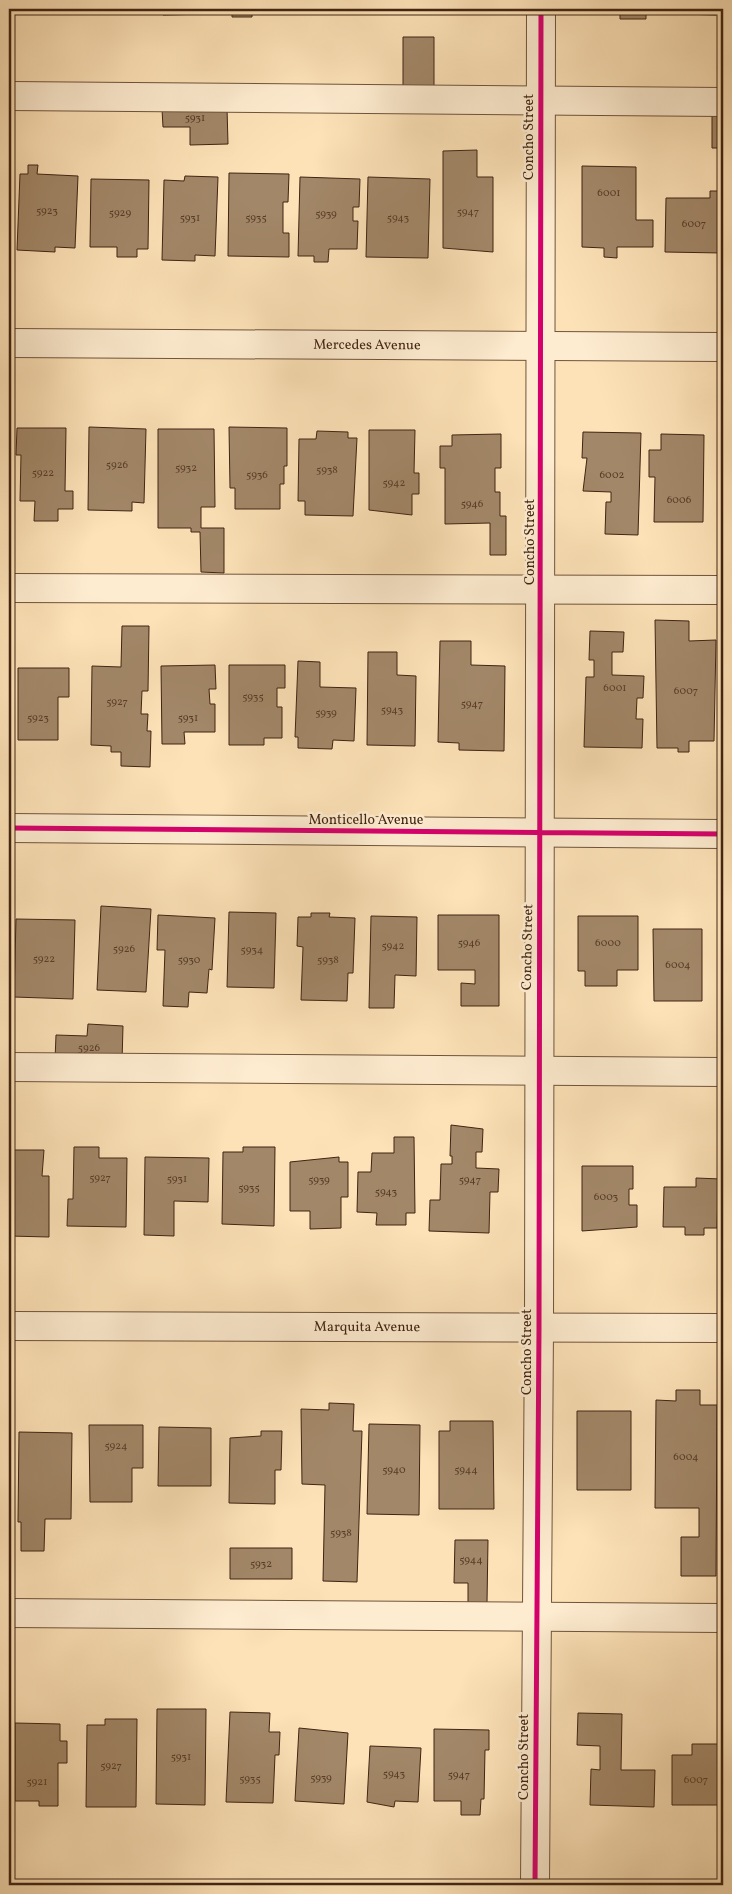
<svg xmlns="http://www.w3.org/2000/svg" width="732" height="1894" viewBox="0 0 732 1894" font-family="Vollkorn,serif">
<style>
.building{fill:#a28768;stroke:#402412}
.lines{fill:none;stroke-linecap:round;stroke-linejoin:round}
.minor-casing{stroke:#6f543b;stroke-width:30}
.minor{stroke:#feecd0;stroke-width:28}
.cycleway-casing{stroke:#feecd0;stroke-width:8}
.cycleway{stroke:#d6006c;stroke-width:5}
.labels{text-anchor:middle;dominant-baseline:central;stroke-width:5;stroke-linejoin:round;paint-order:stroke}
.number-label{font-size:11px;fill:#583d28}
.street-label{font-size:14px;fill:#402412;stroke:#feecd0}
</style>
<rect width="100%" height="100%" fill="#fde2b7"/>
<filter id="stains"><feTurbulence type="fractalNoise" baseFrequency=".004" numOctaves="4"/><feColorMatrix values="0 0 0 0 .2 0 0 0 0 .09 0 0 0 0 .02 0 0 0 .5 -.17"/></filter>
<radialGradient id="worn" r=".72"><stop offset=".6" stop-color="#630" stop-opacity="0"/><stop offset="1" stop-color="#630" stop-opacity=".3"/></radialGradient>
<!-- building -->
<path class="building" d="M21 9H70V10H21Z
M92 9H140V13H92Z
M163 9H210V14L163 15Z
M232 9H280V11H252V17H232Z
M620 9H646V19H620Z
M681 9H716V15L681 14Z
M403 37H434V92H403Z
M227 108 228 144 190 145V127H163L162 109Z
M712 116H723V148H712Z
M477 150V177H493V252L443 248V151Z
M28 165H38L37 174 78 176 75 248 55 247V252L17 250 20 174H28Z
M582 166 636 167V220H653V247H617V258L604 257V248L582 247Z
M229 173 289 174 288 202H283V233H289V257L228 256Z
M185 176 218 177 215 256 195 255V261L162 260 164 180 184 181Z
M300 177 360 179 359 207H353V221H358L357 249H329L328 262H314V256H298Z
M368 177 430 179 428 258 366 257Z
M91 179 149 180 148 249H137V257H117V247H90Z
M710 191H723L722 253 665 252 666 198H710Z
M89 427 146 429 144 503 132 502V511L88 510Z
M229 427 287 428V466H284V484H280V509H235V488H230Z
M17 428H66L65 491H73V509H58V521H34L35 501H20L21 455H16Z
M158 429H214L215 507H201V528H224V573L201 572 200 532H191V528H158Z
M369 430H415L414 473H419V494H412V515L369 510Z
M317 431 348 432V438H357L353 516 305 515V501H298L299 439H316Z
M583 432 641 433 638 535 605 534 606 502H611V492L583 491 587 458H582Z
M501 434V468H495V492H500V516H506V555H490V523L445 524V468H440V446H452V435Z
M661 434 704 435 703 522H654L655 477H649V450H661Z
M720 436H723V498H720Z
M655 620 689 621V641L716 640 714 741H689V752H678V748H657Z
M122 626H149L148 691H142L141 714H148L147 731H151L150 767 121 766V752H111V746L91 745 92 666 121 667Z
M590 631 624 632 623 652H612V675L644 676 643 698H637L636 719H643L642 748 584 747 586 677H594V660H589Z
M440 641H471V665L505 666 504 751 459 750V743L438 742Z
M368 652H397V675L416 676 415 746 367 745Z
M298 661 320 662V687L356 688 354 741 333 740 332 749 298 748V737H295Z
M215 665 216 689H209L210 704H215V732H184L185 744H162L161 666Z
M229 665H285V688H277V707H282V738H264V745H229Z
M18 668H69V697H58V740H18Z
M101 906 151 909 146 992 97 990Z
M229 912 276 913 274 988 227 987Z
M311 913H330L329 917 355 918 353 973H348L347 1001 301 1000 303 947 297 946 298 917H311Z
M158 915 215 918 212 970 209 969 207 993 189 992 188 1007 163 1006 165 950H157Z
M438 915H499V1006H461V983L475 984V970H438Z
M723 915V1006L720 1005Z
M371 916 417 917 416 976 395 975 394 1008H369Z
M578 916H638V970H617V986H585V971H578Z
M16 919 75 920 73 999 14 997Z
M653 929H702V1001H654Z
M88 1024 123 1026 122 1062 55 1060 56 1035 87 1036Z
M451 1125 483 1129 482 1152H476V1168L499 1169 498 1192H490L489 1233 429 1231 430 1200H440L441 1164H452V1156H450Z
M394 1137H414L415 1213H406V1225H376L377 1213 357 1212 358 1172H371L372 1153H394Z
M74 1147H99V1158H127L126 1227 67 1226 68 1199H73Z
M243 1147H275L274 1226 222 1224 223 1152H243Z
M9 1150H44L42 1176H49V1237L9 1236Z
M145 1157 209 1158 208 1202 174 1201V1236L144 1235Z
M339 1157V1162H348V1197H341V1228L310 1229V1211H290V1162Z
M582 1166H633V1189H629V1205H637V1227L582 1231Z
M696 1178 721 1179V1190H718L717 1228H704V1235H685V1227H663L664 1187H696Z
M676 1390H700V1405H717L716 1576H681V1537H699V1508H655L656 1400 676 1401Z
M329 1403 354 1404 353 1431H362L357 1582 323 1581 325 1485 302 1484 301 1409 329 1410Z
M577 1411H631V1490H577Z
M450 1421H493L494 1509H439V1431H450Z
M369 1424 420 1425 419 1515 367 1514Z
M89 1425H143V1468H132V1502H90Z
M159 1427 211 1428V1486H158Z
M261 1431H282L281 1470H275V1504L229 1503 230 1438 261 1436Z
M19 1432 72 1433 71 1519H45L44 1551H21V1522H18Z
M455 1540H488L487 1603H468V1583H454Z
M230 1548H292V1579H230Z
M157 1709H206L205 1805 156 1804Z
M230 1712 270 1713 269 1732H280L279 1755H275L273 1803 226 1802Z
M578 1713 622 1714 621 1770H655L654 1807 590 1805 591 1769 600 1770V1746L577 1745Z
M105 1719H137L136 1807H86L87 1725H105Z
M15 1723 60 1724V1741H67V1763H58V1806H39V1801H15Z
M299 1728 348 1733 344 1804 295 1801Z
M434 1729 489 1730V1750H485L484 1799H481L480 1815H461V1801H434Z
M692 1744H720V1805H672V1755H692Z
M370 1746 421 1748 418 1802 395 1801 394 1807 367 1802Z"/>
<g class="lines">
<!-- minor casing -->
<g class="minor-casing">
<g id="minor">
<path d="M9 96 723 102"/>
<path id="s1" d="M9 343 723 347"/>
<path d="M9 588 723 590"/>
<path d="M9 828 723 834"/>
<path d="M9 1067 723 1072"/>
<path id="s2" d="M9 1326 723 1328"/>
<path d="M9 1613 723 1618"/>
<path d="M535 1885 539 1329 541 9"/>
</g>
</g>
<!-- minor -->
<use href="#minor" class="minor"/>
<!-- cycleway casing -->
<g class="cycleway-casing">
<path id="cycleway" d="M9 828 723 834
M535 1885 539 1329 541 9"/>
</g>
<!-- cycleway -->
<use href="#cycleway" class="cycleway"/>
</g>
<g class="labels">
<!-- number labels -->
<g class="number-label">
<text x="195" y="118">5931</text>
<text x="609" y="193">6001</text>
<text x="47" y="211">5923</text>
<text x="468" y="212">5947</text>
<text x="120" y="213">5929</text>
<text x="326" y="214">5939</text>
<text x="190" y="218">5931</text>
<text x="256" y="218">5935</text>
<text x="398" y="218">5943</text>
<text x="694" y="224">6007</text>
<text x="117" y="465">5926</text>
<text x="186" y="468">5932</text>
<text x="327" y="470">5938</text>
<text x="43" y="473">5922</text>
<text x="257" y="475">5936</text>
<text x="612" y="475">6002</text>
<text x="394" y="483">5942</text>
<text x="679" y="500">6006</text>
<text x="472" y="504">5946</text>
<text x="615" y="688">6001</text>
<text x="686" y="691">6007</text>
<text x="253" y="697">5935</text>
<text x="117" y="702">5927</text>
<text x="472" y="704">5947</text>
<text x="392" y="710">5943</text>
<text x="326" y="713">5939</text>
<text x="38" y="718">5923</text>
<text x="188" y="718">5931</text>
<text x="469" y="943">5946</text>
<text x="608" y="943">6000</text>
<text x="393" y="946">5942</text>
<text x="124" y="949">5926</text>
<text x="252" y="950">5934</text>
<text x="44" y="959">5922</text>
<text x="189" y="960">5930</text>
<text x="328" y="960">5938</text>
<text x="678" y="965">6004</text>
<text x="89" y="1048">5926</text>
<text x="100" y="1178">5927</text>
<text x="177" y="1179">5931</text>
<text x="319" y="1180">5939</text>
<text x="470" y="1180">5947</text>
<text x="249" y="1188">5935</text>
<text x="386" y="1192">5943</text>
<text x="606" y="1197">6003</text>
<text x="116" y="1446">5924</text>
<text x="686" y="1457">6004</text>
<text x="394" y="1470">5940</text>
<text x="466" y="1470">5944</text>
<text x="341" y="1533">5938</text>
<text x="471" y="1560">5944</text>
<text x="261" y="1564">5932</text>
<text x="181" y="1757">5931</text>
<text x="111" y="1766">5927</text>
<text x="394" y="1774">5943</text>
<text x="459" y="1775">5947</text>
<text x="321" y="1778">5939</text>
<text x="250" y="1779">5935</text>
<text x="696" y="1780">6007</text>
<text x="37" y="1782">5921</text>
</g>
<!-- street labels -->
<g class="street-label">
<text transform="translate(529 137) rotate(-90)">Concho Street</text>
<text stroke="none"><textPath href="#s1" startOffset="358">Mercedes Avenue</textPath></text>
<text transform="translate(530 542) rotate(-90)">Concho Street</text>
<text x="366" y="820">Monticello Avenue</text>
<text transform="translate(528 947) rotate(-89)">Concho Street</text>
<text stroke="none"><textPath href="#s2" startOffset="358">Marquita Avenue</textPath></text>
<text transform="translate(527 1352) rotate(-90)">Concho Street</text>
<text transform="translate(524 1757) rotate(-90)">Concho Street</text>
</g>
</g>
<!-- margin -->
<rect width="732" height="1894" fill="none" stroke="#fde2b7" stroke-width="30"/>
<rect x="10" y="10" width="712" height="1874" fill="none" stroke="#402412" stroke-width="2.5"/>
<rect x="15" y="15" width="702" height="1864" fill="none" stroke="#402412"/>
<rect width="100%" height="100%" filter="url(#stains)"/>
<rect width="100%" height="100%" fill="url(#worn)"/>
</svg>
